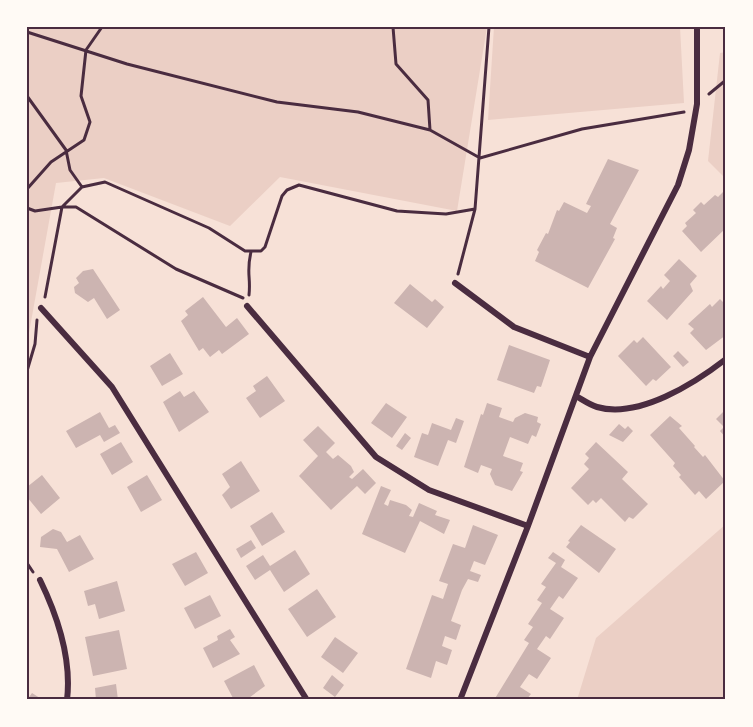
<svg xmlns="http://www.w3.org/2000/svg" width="753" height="727" viewBox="0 0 753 727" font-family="'Golos Text',sans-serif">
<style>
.green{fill:#ebcfc5}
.building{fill:#ccb4b1}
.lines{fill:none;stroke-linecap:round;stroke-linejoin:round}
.path{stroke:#4a2c40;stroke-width:3}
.minor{stroke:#4a2c40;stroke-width:6}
.neatline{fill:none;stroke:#4a2c40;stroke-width:2}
</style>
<rect width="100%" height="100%" fill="#f7e1d7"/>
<!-- green -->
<path class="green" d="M27 27H487L457 211 280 177 230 226 104 178 56 183 27 344Z
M494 27H680L684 103 488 120Z
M726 52V179L708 161 720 53Z
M726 524V700H577L596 638Z"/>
<!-- building -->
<path class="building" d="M608 159 639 170 610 224 617 228 613 238 615 239 588 288 535 261 539 252 537 250 546 233 548 234 557 210 559 211 564 202 587 213 591 206 586 204Z
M723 192 726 195V228L701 252 682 231 687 226 685 223 696 213 693 210 701 202 704 205 715 195 718 197Z
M679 259 697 276 690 284 693 291 667 320 647 301 661 286 663 289 670 281 664 275Z
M93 269 120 310 107 319 94 298 88 302 75 293 74 287 79 283 76 278 83 271Z
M410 284 432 302 435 299 444 307 427 328 394 303Z
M203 297 226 327 237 318 249 334 222 354 219 350 210 357 203 348 199 351 181 321 188 315 185 311Z
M720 299 726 305V335L706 350 690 333 694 329 688 324 710 304 712 307Z
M643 337 671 367 656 381 653 379 646 386 618 356 634 340 637 343Z
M509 345 550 360 541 387 537 386 534 393 497 380Z
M678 351 689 362 683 367 673 356Z
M170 353 183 374 162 386 150 366Z
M267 376 285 401 260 418 246 398 256 391 253 386Z
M180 391 184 397 194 391 209 412 179 432 163 402Z
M386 403 407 417 392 438 371 423Z
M487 403 502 408 499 417 513 422 515 418 525 413 538 417 537 422 541 424 536 437 532 435 528 444 510 437 503 456 523 463 520 471 523 472 512 491 495 485 490 474 492 469 481 465 478 473 464 467 481 414 483 415Z
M726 409V438L720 431 724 427 716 419Z
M100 412 109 428 115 425 120 433 104 442 100 435 76 448 66 431Z
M670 416 682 426 679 428 695 446 694 447 703 457 705 455 725 481 706 499 699 491 695 495 679 477 681 475 673 466 675 463 650 435Z
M456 418 464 421 456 443 448 440 438 466 414 457 422 433 428 435 432 423 451 430Z
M619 424 625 429 628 426 633 431 623 442 609 435Z
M318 426 335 443 326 452 333 459 338 455 351 466 354 472 349 477 352 479 363 469 376 483 365 494 357 486 331 510 299 476 318 456 303 440Z
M405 433 411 438 402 450 396 446Z
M121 442 133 462 112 475 100 454Z
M596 442 628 472 622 479 648 504 633 519 629 517 625 522 601 498 596 503 593 500 588 505 571 488 589 469 584 464 589 458 585 454Z
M241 461 260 491 231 509 222 495 230 487 222 474Z
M42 475 60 498 41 514 27 497V487Z
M147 475 162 500 141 512 127 487Z
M381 486 391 490 384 504 388 506 390 500 406 505 412 510 409 516 413 517 419 503 437 511 435 515 450 520 444 534 420 521 405 553 362 534Z
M272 512 285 532 262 546 250 526Z
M473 525 498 535 485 565 474 561 470 571 481 575 478 582 468 579 462 590 451 621 461 625 456 640 445 636 442 646 452 650 447 665 436 661 431 678 406 669 432 595 443 599 448 584 439 581 453 544 465 548Z
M581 525 616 549 599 573 566 547 570 542 568 541Z
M53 529 61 532 67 542 80 535 94 559 69 572 57 549 40 547 41 537Z
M251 540 256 548 241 558 236 549Z
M295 550 310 574 284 592 270 570 255 580 246 566 263 555 270 566Z
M196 552 208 573 185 586 172 564Z
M553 552 565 560 561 567 578 578 563 599 559 596 550 609 564 618 550 639 546 636 537 649 551 658 537 679 529 674 520 687 531 694 526 700H494L529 643 524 640 533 627 528 624 542 603 537 600 546 587 541 584 556 563 548 558Z
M117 581 125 611 99 619 95 604 88 606 84 591Z
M317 589 336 617 307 637 288 609Z
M210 595 221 616 195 629 184 608Z
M230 629 235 637 230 640 240 654 213 668 203 648 218 640 217 636Z
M119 630 127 669 93 676 85 637Z
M335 637 358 653 343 673 321 657Z
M254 665 265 686 246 700H234L224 681Z
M332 675 344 685 335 697 323 688Z
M116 684 118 700H96L95 688Z
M32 693 43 700H27Z"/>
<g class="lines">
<!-- path -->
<path class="path" d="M393 27 396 64 428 100 430 130
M27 32 127 64 277 102 358 112 430 130 480 158 582 129 684 112
M709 94 726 80
M27 96 66 150 70 170 82 187
M27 189 51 162 84 140 90 122 81 96 86 50 102 27
M27 208 35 211 62 207 82 187 105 182 209 228 245 251H261L265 247 282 196 287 190 299 185 397 211 446 214 475 209
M458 274 475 209 489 27
M249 295C251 277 246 272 251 252
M45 297 62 207H76L176 269 243 298
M27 371 35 344 37 320
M27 563 33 572"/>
<!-- minor -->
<path class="minor" d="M455 283 514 327 590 357
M247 306 376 457 429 490 528 526
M41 308 112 387 307 700
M576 396C583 400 590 405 597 407 639 419 695 383 726 359
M40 580C58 617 72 658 67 700
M460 700 528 526 590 357 678 185 689 150 697 104V27"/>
</g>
<!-- border -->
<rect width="753" height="727" fill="none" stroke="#fffaf5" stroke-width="57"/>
<rect x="28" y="28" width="696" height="670" class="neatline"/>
</svg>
